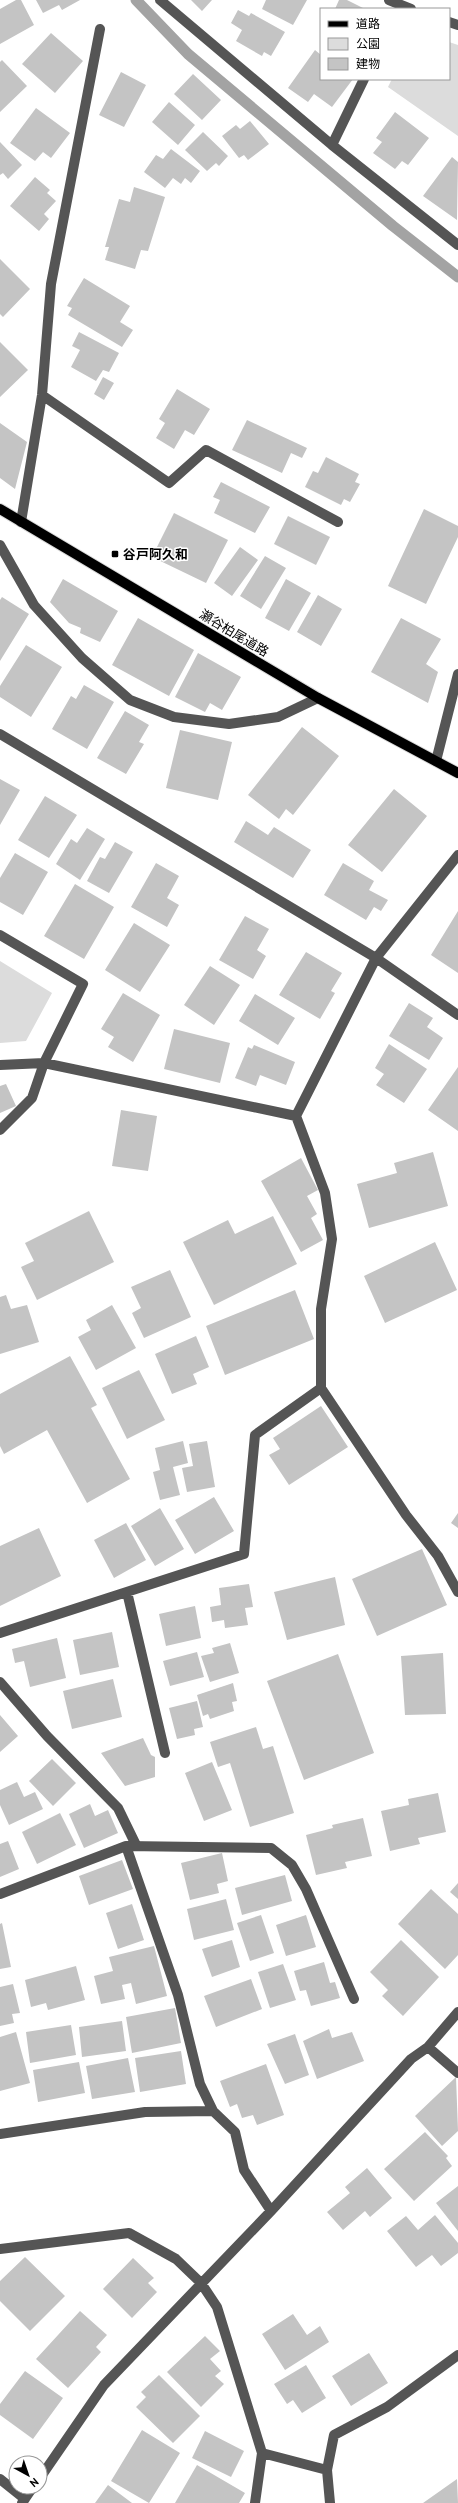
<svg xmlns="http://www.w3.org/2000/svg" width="458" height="2503" viewBox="0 0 458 2503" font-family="'PT Sans','Noto Sans JP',sans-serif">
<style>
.park{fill:#dcdcdc}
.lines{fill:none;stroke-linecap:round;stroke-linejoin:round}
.stream{stroke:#a3a3a3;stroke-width:11}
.building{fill:#c4c4c4}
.major-casing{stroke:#dbdbdb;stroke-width:12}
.minor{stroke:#555;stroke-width:10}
.major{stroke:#000;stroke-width:10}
.poi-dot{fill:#000;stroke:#fff;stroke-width:1.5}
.labels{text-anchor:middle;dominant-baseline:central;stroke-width:3;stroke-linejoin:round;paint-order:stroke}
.poi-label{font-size:13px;font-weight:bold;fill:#000;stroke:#fff;text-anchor:start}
.street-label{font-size:13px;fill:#000;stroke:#fff}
</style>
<rect width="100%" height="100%" fill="#fff"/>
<!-- park -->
<path class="park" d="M449 42 458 45V136L388 87 392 79H449Z
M0 961 52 993 26 1041 0 1043Z"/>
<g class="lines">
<!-- stream -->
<path class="stream" d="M136 0 188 54 393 226 458 277"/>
</g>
<!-- building -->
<path class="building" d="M16 0H21L34 25 0 44V9Z
M36 0H80L62 10 59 5 43 13Z
M191 0H212L202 11Z
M266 0H307L293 25 262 9Z
M339 0H347L365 9H335Z
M238 10 249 16 251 13 285 32 271 56 264 52 262 56 236 41 242 30 231 23Z
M51 33 83 61 55 93 22 64Z
M315 50 321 55V79H353L332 107 314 94 308 102 288 88Z
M2 60 27 86 0 112V62Z
M121 72 146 85 124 127 99 115Z
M193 74 221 100 202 120 174 94Z
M169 102 195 125 178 145 152 122Z
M36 108 70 133 51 158 43 152 35 161 10 143Z
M395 112 429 138 408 165 402 161 395 169 373 153 382 142 376 138Z
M250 121 269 144 248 160 244 155 239 158 222 136 236 125 240 129Z
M203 132 228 156 219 166 216 163 207 171 185 150Z
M0 142 22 165 8 179 3 173 0 175Z
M171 149 200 171 191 183 185 178 181 184 173 178 165 188 144 172 156 155 163 159Z
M452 157 458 162 457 220 423 196Z
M35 177 50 190 47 193 56 201 44 214 49 219 39 231 10 206Z
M134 187 165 197 148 251 141 250 135 269 105 260 109 247H105L119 199 130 202Z
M0 259 30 289 3 317 0 314Z
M84 278 130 306 120 322 133 330 122 347 68 315 72 308 67 306Z
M79 332 119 353 109 372 103 370 96 381 71 367 80 350 72 346Z
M0 342 28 370 0 397Z
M103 377 114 383 104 400 94 394Z
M177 389 210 409 194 435 185 430 174 449 156 438 165 423 159 419Z
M247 420 307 448 302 458 291 453 282 473 232 450Z
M0 423 27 442 15 489 0 478Z
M326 457 359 474 355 482 360 484 350 502 344 499 341 505 305 487 313 471 318 473Z
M221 482 270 507 255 533 214 513 220 500 213 497Z
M424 509 458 526V537L426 604 388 586Z
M174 513 228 540 206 583 152 557Z
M288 516 330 537 316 565 274 544Z
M240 547 258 560 232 596 214 583Z
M265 556 286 568 261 609 240 596Z
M63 579 118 611 100 642 80 633 81 628 69 623 50 602Z
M286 579 311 593 289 631 265 618Z
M318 595 342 609 321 646 297 632Z
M2 597 29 614 0 661V600Z
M138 618 194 650 169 696 112 665Z
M401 618 441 639 426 664 438 672 428 703 371 672Z
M26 645 62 667 31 717 0 697V686Z
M198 653 241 677 222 710 210 703 205 712 175 697Z
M84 685 114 702 87 749 52 729 71 696 76 699Z
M125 711 149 725 139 742 144 744 126 774 97 758Z
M302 727 339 756 293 815 286 809 279 819 248 795Z
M180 730 232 742 218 800 166 788Z
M0 779 20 790 0 825Z
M394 789 427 816 382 872 348 845Z
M45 796 77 815 49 858 18 840Z
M246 821 268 835 274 827 311 850 293 878 234 842Z
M87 828 105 839 80 880 56 864 71 839 77 843Z
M115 842 133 852 109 893 87 881 100 857 105 859Z
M15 853 48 872 23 915 0 902V878Z
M156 863 179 876 167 898 179 905 167 927 131 907Z
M343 863 374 881 369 890 388 900 381 911 374 907 366 920 324 895Z
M75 884 114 907 84 959 44 936Z
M458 911V973L431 955Z
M245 916 269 929 257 950 266 956 253 979 219 960Z
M134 923 170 945 140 992 105 970Z
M306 952 342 973 331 991 335 993 320 1019 279 995Z
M210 966 240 985 214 1025 184 1005Z
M123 993 160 1015 133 1062 108 1047 114 1037 101 1029Z
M255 994 295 1018 278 1045 239 1021Z
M409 1003 433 1018 427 1027 443 1038 429 1060 389 1036Z
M174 1029 230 1043 220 1083 164 1069Z
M389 1044 427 1069 404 1103 376 1085 384 1074 375 1068Z
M254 1045 295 1062 286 1085 260 1075 256 1086 235 1078 248 1047 252 1049Z
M458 1067V1131L428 1110Z
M6 1084 16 1106 0 1113V1086Z
M121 1110 157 1116 148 1171 112 1166Z
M433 1152 448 1206 369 1228 357 1184 397 1173 394 1163Z
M301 1158 318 1190 307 1196 317 1214 311 1218 323 1240 301 1252 261 1181Z
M89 1211 114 1262 37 1300 21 1267 34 1261 25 1243Z
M273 1216 297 1264 214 1305 183 1242 228 1220 235 1234Z
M435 1242 457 1290 385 1323 364 1276Z
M170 1270 191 1317 144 1338 132 1313 141 1308 131 1287Z
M295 1290 314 1339 225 1375 206 1326Z
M6 1295 11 1309 27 1305 39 1342 0 1354V1297Z
M112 1305 136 1348 96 1370 78 1337 91 1330 86 1320Z
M196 1336 209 1367 193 1374 197 1384 172 1394 155 1354Z
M70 1356 97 1405 91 1408 130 1479 87 1503 47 1430 4 1454 0 1446V1394Z
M139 1370 165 1420 127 1439 102 1388Z
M321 1406 348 1447 289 1485 269 1455 280 1449 273 1438Z
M183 1441 188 1463 173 1467 180 1495 160 1500 153 1472 160 1470 155 1448Z
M207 1441 215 1487 187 1492 182 1468 193 1466 189 1444Z
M214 1497 234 1531 195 1554 175 1520Z
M160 1508 184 1549 155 1566 131 1526Z
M458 1513V1528L451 1523Z
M126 1523 146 1560 114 1578 94 1540Z
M39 1528 61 1576 0 1606V1546Z
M422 1549 447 1605 377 1636 352 1579Z
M335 1577 345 1625 287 1640 274 1592Z
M249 1584 253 1607 245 1608 248 1625 225 1628 224 1620 212 1622 210 1607 221 1605 219 1588Z
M195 1606 201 1638 166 1646 159 1614Z
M112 1632 119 1667 80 1675 73 1640Z
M57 1638 66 1678 30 1687 24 1661 15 1663 12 1649Z
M230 1643 239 1673 210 1682 201 1656 214 1653 212 1648Z
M197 1652 204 1677 170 1686 163 1661Z
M443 1653 446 1714 405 1715 401 1656Z
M338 1654 374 1753 304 1780 267 1681Z
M113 1679 122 1717 72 1729 63 1691Z
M233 1683 237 1701 232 1702 234 1711 210 1719 208 1714 203 1716 197 1695Z
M197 1701 203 1727 194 1729 195 1735 177 1739 169 1708Z
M0 1715 18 1736 0 1752Z
M256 1727 263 1749 273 1746 294 1813 250 1827 230 1763 218 1767 210 1742Z
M143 1738 151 1755 155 1757V1777L125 1786 101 1753Z
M52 1759 76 1783 53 1806 29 1781Z
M212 1762 232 1810 204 1821 185 1773Z
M17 1782 24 1797 35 1792 43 1809 9 1825 0 1805V1790Z
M438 1793 446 1832 418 1838 420 1844 390 1851 381 1811 409 1805 408 1799Z
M90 1804 95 1816 108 1810 118 1833 84 1848 69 1814Z
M60 1813 76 1845 37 1864 22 1832Z
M363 1818 372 1856 345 1862 347 1868 316 1875 306 1835 333 1828 332 1825Z
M8 1841 19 1869 0 1877V1844Z
M222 1853 228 1881 217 1884 219 1893 190 1900 181 1863Z
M122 1860 133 1889 89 1905 79 1876Z
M285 1875 292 1901 242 1915 235 1888Z
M458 1883V1899L450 1892Z
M431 1889 458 1914V1955L445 1969 398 1924Z
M226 1899 234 1930 194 1940 187 1909Z
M132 1904 144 1940 118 1949 106 1913Z
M261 1915 274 1953 250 1961 237 1923Z
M306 1915 316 1947 286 1956 276 1925Z
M2 1923 11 1967 0 1969V1924Z
M232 1940 240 1967 212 1977 202 1949Z
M401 1940 439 1977 403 2016 382 1996 388 1990 370 1972Z
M154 1946 167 1996 136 2004 131 1983 122 1985 125 1999 101 2004 94 1976 113 1971 109 1957Z
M324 1962 330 1983 335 1982 340 1998 311 2006 306 1990 300 1991 294 1971Z
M283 1964 296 2000 270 2008 258 1972Z
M76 1966 85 2000 48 2010 46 2003 31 2007 25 1980Z
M251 1979 262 2009 216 2027 204 1996Z
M13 1984 20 2013 12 2014 14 2023 0 2026V1987Z
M175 2008 181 2043 132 2053 126 2017Z
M122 2021 126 2051 82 2057 79 2027Z
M71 2025 76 2055 30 2063 26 2032Z
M329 2029 332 2038 352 2032 364 2061 317 2079 303 2041Z
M16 2032 30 2083 0 2091V2037Z
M295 2034 309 2075 285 2084 267 2044Z
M181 2051 186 2084 140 2092 135 2058Z
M128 2058 135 2092 92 2099 86 2066Z
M79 2062 85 2093 38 2102 33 2070Z
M266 2064 284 2115 257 2125 253 2115 242 2118 237 2104 230 2107 220 2081Z
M456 2077 458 2131 442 2146 415 2116Z
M425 2132 448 2156 446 2158 452 2166 414 2201 384 2169Z
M367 2168 392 2198 370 2217 365 2211 343 2230 327 2212 350 2193 345 2187Z
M458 2186V2231L436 2203Z
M435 2215 458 2243V2253L441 2266 432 2255 416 2267 387 2231 406 2216 418 2230Z
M25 2257 65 2296 30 2331 0 2301V2281Z
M133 2258 154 2278 148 2283 157 2292 132 2318 103 2289Z
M80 2311 107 2335 96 2347 101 2352 68 2388 36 2359Z
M293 2314 307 2335 320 2326 329 2342 285 2370 262 2334Z
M205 2336 220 2351 210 2359 221 2371 215 2376 224 2384 201 2407 167 2372Z
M369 2353 388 2383 351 2406 332 2376Z
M306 2365 326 2398 302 2413 293 2400 287 2404 274 2384Z
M25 2371 63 2398 33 2439 0 2415V2404Z
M159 2375 200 2416 173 2443 136 2407 146 2397 141 2392Z
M142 2430 180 2453 149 2503 111 2481Z
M205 2431 244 2451 231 2477 192 2458Z
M197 2465 245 2493 239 2503H175Z
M457 2479 458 2503H423Z
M108 2485 132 2503H95Z"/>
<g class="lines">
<!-- major casing -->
<g class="major-casing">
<path id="major" d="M0 509 318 698 458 773"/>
</g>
<!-- minor -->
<path class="minor" d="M160 0 332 145 458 245
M389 0 411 9
M449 22 458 25
M332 145 364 79
M42 395 169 483 206 450 338 522
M21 522 42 395 51 284 100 29
M0 545 34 605 82 658 130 700 174 717 229 724 278 717 318 698
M0 734 376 958 458 1015
M436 761 458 674
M458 855 376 958 296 1116 325 1193 332 1239 321 1309V1388L406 1515 438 1556 458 1592
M0 935 83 984 44 1063 32 1098 0 1130
M0 1065 44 1063 296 1116
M127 1592 165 1753
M0 1633 244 1554 255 1435 321 1388
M0 1682 47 1736 118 1808 136 1845
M126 1846 178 1995 200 2084 213 2111 235 2132 244 2170 271 2211
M0 1894 126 1846 271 1848 292 1865 306 1889 354 1999
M428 2047 458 2073
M0 2134 145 2112 213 2111
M0 2249 129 2233 176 2259 201 2283 217 2307 262 2453 255 2503
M262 2453 327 2470 330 2503
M327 2470 334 2435 387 2407 458 2355
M40 2478 104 2385 271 2211 411 2059 428 2047 458 2012
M0 2479 25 2499
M22 2503 33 2487"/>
<!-- major -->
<use href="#major" class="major"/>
</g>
<!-- markers -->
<rect class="poi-dot" x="111" y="550" width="8" height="8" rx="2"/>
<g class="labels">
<!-- poi labels -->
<g class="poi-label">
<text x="123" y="554">谷戸阿久和</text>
</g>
<!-- street labels -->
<g class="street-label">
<text transform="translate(234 633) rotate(31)">瀬谷柏尾道路</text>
</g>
</g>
<!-- legend -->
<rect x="320" y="8" width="130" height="72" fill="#ffffff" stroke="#999999"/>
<rect x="328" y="21" width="20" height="6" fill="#000000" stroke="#999999"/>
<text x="356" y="28" font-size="12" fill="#000000">道路</text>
<rect x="328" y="38" width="20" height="12" fill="#dcdcdc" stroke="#999999"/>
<text x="356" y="48" font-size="12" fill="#000000">公園</text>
<rect x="328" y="58" width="20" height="12" fill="#c4c4c4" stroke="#999999"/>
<text x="356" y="68" font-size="12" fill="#000000">建物</text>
<!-- north arrow -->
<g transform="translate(28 2475) rotate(140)"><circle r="19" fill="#ffffff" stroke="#999999"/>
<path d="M0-3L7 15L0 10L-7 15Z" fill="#000000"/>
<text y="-6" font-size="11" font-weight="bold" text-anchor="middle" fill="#000000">N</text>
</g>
</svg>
